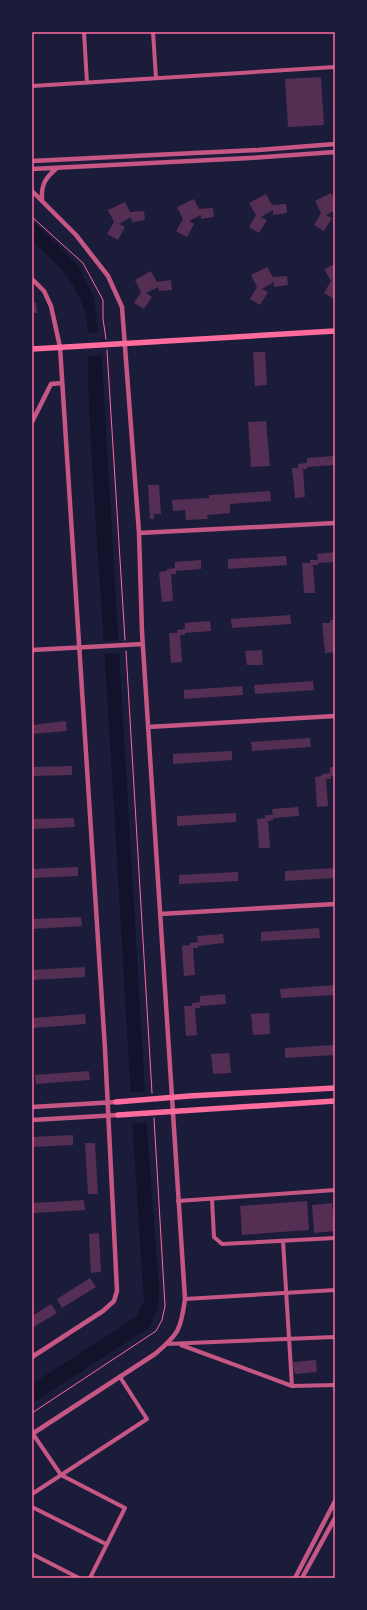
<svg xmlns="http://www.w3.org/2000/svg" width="367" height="1610" viewBox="0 0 367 1610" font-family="'Public Sans',sans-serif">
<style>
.water{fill:#12122b}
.pier{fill:#1b1b3a}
.building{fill:#542f53}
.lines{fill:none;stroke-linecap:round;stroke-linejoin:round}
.path{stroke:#ff6b9d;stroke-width:1}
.minor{stroke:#c65784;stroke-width:4}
.tertiary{stroke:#c65784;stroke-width:4.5}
.secondary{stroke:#ff6b9d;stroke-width:5.5}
.neatline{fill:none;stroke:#ff6b9d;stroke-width:1.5}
</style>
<rect width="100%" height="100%" fill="#1b1b3a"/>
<!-- water -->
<path class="water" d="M32 221 52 239 79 267 94 298 102 363 148 1144 159 1290 158 1308 149 1328 32 1403V1384L136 1317 145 1300 143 1288C126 1034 114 781 96 527 93 479 90 431 88 383 87 365 90 346 88 329 83 287 61 268 32 241Z"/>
<!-- pier -->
<path class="pier" d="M100 332 103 355 86 356V333Z
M121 640 122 653 103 654V641Z
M147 1091 149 1123 130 1124 129 1092Z"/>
<!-- building -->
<path class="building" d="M321 77 324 125 288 127 285 79Z
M331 193 335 200V210L326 215 332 218 324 231 314 225 321 213 315 201Z
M266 194 272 205 286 204 287 213 273 215V210L261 217 267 220 259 233 249 227 256 215 249 203Z
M194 199 199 209 213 208 214 217 201 219V215L189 221 194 224 187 237 176 231 183 219 177 207Z
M125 202 130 212 144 211 145 220 132 222 131 217 119 224 125 227 118 240 107 234 114 222 108 210Z
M335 264V297L334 299 324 293 331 281 324 269Z
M267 267 273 277 287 276 288 285 274 287V282L262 289 268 292 260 305 250 299 257 287 251 275Z
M151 271 157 282 171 280 172 290 159 291 158 287 146 293 152 297 144 309 134 303 141 292 135 280Z
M32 303H36L37 313H32Z
M253 352H265L267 385 255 386Z
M266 421 270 466 251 467 248 422Z
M334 456V465L307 467V469H303L305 497 295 498 292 468H298V464L307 463V458Z
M148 485H159L161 514H154V519H150Z
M270 491 271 501 230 504V513L207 515 208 519 186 520 185 510 173 511 172 500 209 498V495Z
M335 552V562L318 563V565H313L315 593H304L302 563H310V560H318L317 554Z
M286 556 287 565 228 569V559Z
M201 560V569L176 571V574H171L173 601 162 602 159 572 167 571V569L175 568V562Z
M290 615 291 624 232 628 231 619Z
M330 620H335V625H334L335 652 325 653 322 623H330Z
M210 621 211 631 185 633V635H180L182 662 171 663 169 633H177V630L185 629V623Z
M262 650 263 665H247L245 651Z
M313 681 314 690 255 694 254 685Z
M242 686 243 695 184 699V690Z
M66 721 67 731 32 734V725Z
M310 738 311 747 252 751 251 742Z
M232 751V760L173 764V754Z
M72 766V775L32 776V767Z
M330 767H335V776H331V779H326L328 806 317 807 315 777 322 776V774L330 773Z
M298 807 299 816 273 818V820L268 821 270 848H259L257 819 265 818V815H273L272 809Z
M236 813V822L177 826V816Z
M74 818 75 827 32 829V819Z
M78 867V876L32 878V869Z
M335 868V878L285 881V871Z
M238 872V881L179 884V875Z
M81 917 82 926 32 929V919Z
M319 928 320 938 261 941V932Z
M223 934 224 943 198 946V948H193L195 975 184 976 182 946 190 945V943L198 942 197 936Z
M85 967V977L32 980V970Z
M335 985V995L281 998 280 989Z
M225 994 226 1004 200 1006V1008H195L197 1035 186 1036 184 1006H192V1003L200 1002V996Z
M269 1013 270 1034 253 1035 251 1014Z
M85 1014 86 1024 32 1028V1018Z
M335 1045V1055L285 1058V1048Z
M229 1053 231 1073 213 1074 211 1054Z
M89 1071 90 1080 36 1084 35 1075Z
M73 1135V1145L32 1147V1137Z
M85 1143H95L98 1194H88Z
M84 1200 85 1210 33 1213V1203Z
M307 1201 309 1230 242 1235 240 1206Z
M332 1203 335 1231 314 1233 312 1205Z
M99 1233 101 1272 91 1273 89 1234Z
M90 1278 96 1287 62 1308 57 1299Z
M51 1304 57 1313 32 1328V1316Z
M316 1360 317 1372 296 1374 294 1372 293 1362Z"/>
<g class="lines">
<!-- path -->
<path class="path" d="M32 217 83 263 103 300V319L106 339
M107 350 125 640
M126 651 152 1093
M32 1413 156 1331 162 1320 165 1306 154 1118"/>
<!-- minor -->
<path class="minor" d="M84 32 87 83
M153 32 156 78
M32 86 335 67
M212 1199 214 1237 222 1244 335 1238
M178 1201 335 1190
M283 1241 292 1386
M185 1299 335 1290
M166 1344 335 1337
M181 1345 292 1386 335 1385
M33 1434 61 1475 125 1508 90 1578
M32 1494 147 1419 120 1377
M32 1507 106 1544
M32 1554 79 1578"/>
<!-- tertiary -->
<path class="tertiary" d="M32 161 258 150 335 144
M32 169 250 158 335 152
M32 191 76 235 108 276 122 307 139 533 142 632 185 1299C181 1329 179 1334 155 1354L32 1434
M42 200C41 185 45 178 57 168
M32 279 44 291 51 306 60 347 105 1049 117 1291 114 1301 103 1311 32 1357
M32 422 51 384 62 383
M139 533 335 523
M32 650 143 644
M148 727 335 716
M160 914 335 904
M32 1107 116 1102
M32 1120 118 1115
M295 1578 335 1501
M302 1578 335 1518"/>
<!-- secondary -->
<path class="secondary" d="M32 349 335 331
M116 1102 189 1096 335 1088
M118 1115 335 1101"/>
</g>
<!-- border -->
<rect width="367" height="1610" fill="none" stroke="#1b1b3a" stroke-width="66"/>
<rect x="33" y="33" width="301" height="1544" class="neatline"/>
</svg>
